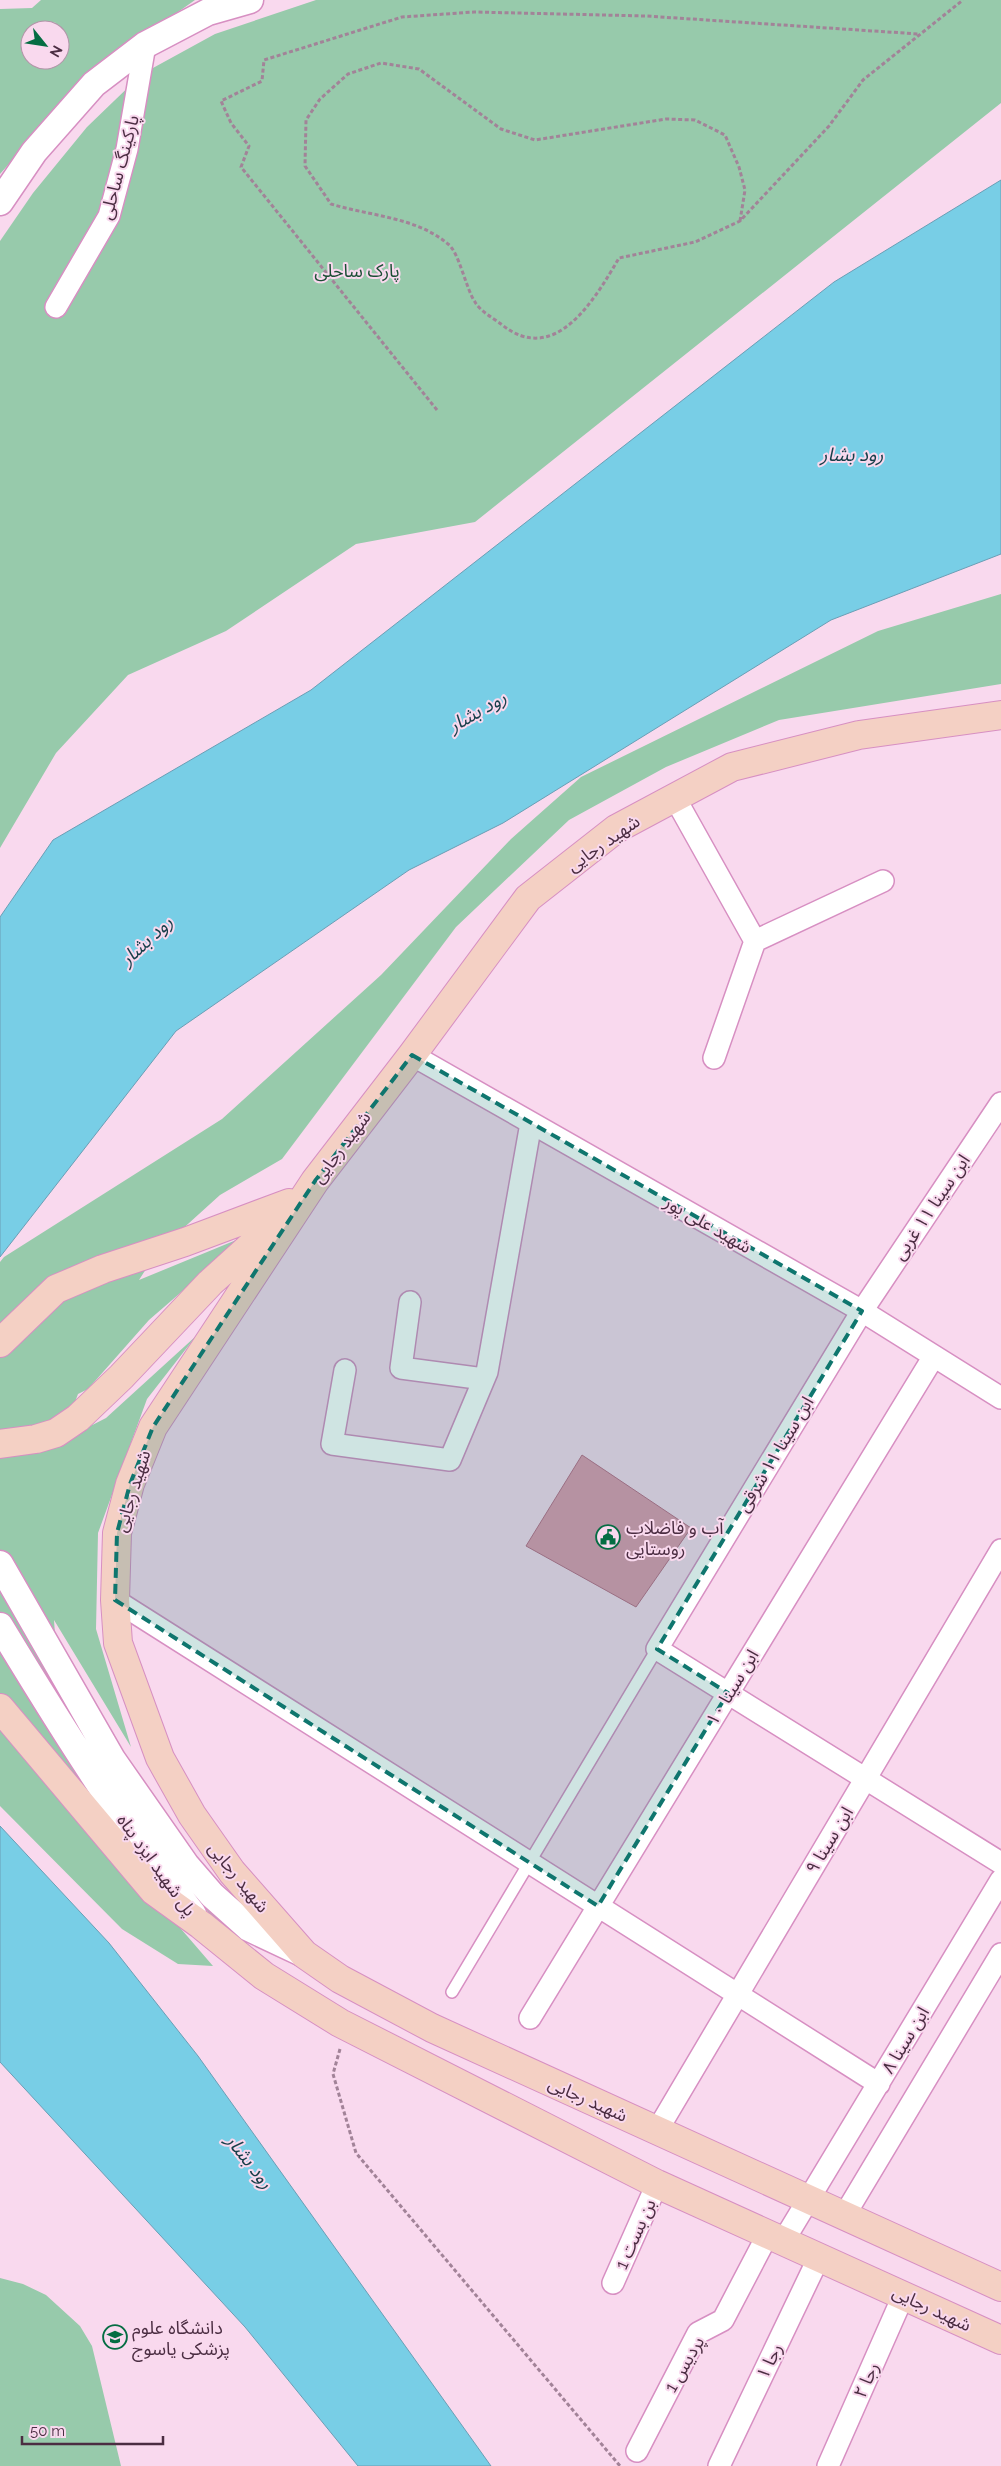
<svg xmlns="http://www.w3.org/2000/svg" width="1001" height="2466" viewBox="0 0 1001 2466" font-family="Raleway,'Noto Sans Arabic',sans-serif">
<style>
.green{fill:#97caab;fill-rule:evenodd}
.water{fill:#78cee6;stroke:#6a9eb5}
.building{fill:#e099b0;stroke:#bd6c88}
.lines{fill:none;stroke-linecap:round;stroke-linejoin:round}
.service-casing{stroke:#d78fc2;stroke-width:14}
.minor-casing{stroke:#d78fc2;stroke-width:24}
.tertiary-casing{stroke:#d78fc2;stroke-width:29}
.secondary-casing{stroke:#d78fc2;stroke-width:30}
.path{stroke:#a28398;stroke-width:3;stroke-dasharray:4 2.5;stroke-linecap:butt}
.service{stroke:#fff;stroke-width:11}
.minor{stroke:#fff;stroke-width:21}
.tertiary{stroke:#fff;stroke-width:26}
.secondary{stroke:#f4d0c4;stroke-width:28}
.marked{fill:#0f766e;fill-opacity:0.2;stroke:#0f766e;stroke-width:4;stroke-dasharray:10 6;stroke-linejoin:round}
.labels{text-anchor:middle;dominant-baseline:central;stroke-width:4;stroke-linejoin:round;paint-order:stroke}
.street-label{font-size:18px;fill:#4b2d42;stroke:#f9d9ee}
.park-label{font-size:18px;fill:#1a4e34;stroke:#f9d9ee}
.poi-label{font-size:18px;fill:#4b2d42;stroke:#f9d9ee;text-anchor:start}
.water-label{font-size:19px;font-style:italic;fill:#163e49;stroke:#f9d9ee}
</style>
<rect width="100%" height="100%" fill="#f9d9ee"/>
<!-- green -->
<path class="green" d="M41 0H195L123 51 61 105 0 174V9L32 8ZM30 30H60V60H30Z
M316 0H1001V103L475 522 356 544 226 631 128 675 56 753 0 848V241L33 193 87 127 142 74 215 34Z
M1001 594V684L779 720 666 767 569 820 456 927 282 1159 220 1195 157 1252 139 1280 246 1236 149 1320 88 1389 78 1394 64 1431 63 1440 106 1418 196 1336 147 1399 98 1533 96 1629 131 1747 54 1620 57 1663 230 1926 248 1943 232 1942 110 1788 68 1721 94 1828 213 1966 178 1964 122 1929 0 1806V1262L4 1257 222 1119 381 975 511 839 581 777 878 631Z
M0 2278 23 2284 46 2295 80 2326 92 2346 121 2466H0Z"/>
<!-- water -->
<path class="water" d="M1001 180V554L831 620 503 823 409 870 176 1031 0 1257V917L53 840 311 690 834 282Z
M0 1826 109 1943 198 2056 491 2466H358L245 2327 0 2062Z"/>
<!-- building -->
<path class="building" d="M582 1455 691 1528 636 1607 526 1546Z"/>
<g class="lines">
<!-- service casing -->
<g class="service-casing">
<path id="service" d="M452 1992 657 1649"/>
</g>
<!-- minor casing -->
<g class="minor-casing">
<path id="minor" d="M56 307 109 216 127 149 145 45
M675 798 755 941 883 881
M412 1055 862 1311 1001 1398
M714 1058 755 941
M1001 1103 862 1311 657 1649 1001 1863
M410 1302 401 1368 484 1379
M345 1370 332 1444 450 1460 487 1372 531 1123
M115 1600 879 2084
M530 2018 934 1356
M658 2129 1001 1550
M844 2216 1001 1954
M784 2240 1001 1880
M613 2283 657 2184
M637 2451 698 2333 723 2320 768 2234
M719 2466 819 2257
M828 2466 904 2294"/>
</g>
<!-- tertiary casing -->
<g class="tertiary-casing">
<path id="tertiary" d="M0 202 34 152 94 84 145 45 208 12 250 0
M0 1564 112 1759 186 1865 212 1895 249 1928 304 1954
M0 1626C60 1725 121 1823 193 1914"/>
</g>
<!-- secondary casing -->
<g class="secondary-casing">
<path id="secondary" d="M1001 715 859 735 732 767 616 829 528 898 412 1055 315 1181 153 1427 130 1484 117 1533 115 1600 118 1643 160 1758 192 1815 232 1872 304 1954 340 1979 432 2028 1001 2287
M0 1343 56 1289 103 1269 185 1242 289 1203
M0 1444 36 1439 56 1433 78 1418 121 1377 210 1283 274 1225
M0 1708 154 1891 201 1925 264 1976 340 2023 657 2184 1001 2340"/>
</g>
<!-- path -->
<path class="path" d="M740 221 745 190 739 167 725 135 695 120 666 119 535 140 501 129 419 69 381 63 348 74 320 99 306 120 305 166 331 204C370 216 416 217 448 244 459 252 466 289 475 302 480 311 493 318 501 324 555 368 595 299 619 258L695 242 740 221 829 126 863 80 963 0
M437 410 241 167 249 146 231 123 221 101 262 81 264 60 402 17 474 12 646 16 919 34
M340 2049 333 2074 356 2153 620 2466"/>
<!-- service -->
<use href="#service" class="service"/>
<!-- minor -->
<use href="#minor" class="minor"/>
<!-- tertiary -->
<use href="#tertiary" class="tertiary"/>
<!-- secondary -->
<use href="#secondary" class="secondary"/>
</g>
<!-- marked area -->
<path class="marked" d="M412 1055 862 1311 657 1649 728 1693 598 1906 115 1600 117 1533 130 1484 153 1427 315 1181Z"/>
<!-- icons -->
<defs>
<g id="civic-ring" transform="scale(1.25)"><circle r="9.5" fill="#f9d9ee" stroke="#056d43" stroke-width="1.5"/><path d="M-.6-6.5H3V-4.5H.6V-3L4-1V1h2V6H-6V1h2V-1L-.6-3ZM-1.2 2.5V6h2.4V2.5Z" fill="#056d43"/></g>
<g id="university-ring" transform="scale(1.25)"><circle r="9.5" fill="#f9d9ee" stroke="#056d43" stroke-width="1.5"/><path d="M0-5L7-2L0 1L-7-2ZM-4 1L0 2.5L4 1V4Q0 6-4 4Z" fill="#056d43"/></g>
</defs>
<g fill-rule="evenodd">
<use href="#civic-ring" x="608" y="1537"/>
<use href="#university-ring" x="115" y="2337"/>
</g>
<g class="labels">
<!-- street labels -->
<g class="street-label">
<text transform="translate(119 167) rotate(-75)">پارکینگ ساحلی</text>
<text transform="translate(603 843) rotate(-35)">شهید رجایی</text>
<text transform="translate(341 1147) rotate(-53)">شهید رجایی</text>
<text transform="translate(931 1207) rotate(-56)">ابن سینا ۱۱ غربی</text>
<text transform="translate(708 1224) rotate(30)">شهید علی پور</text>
<text transform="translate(775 1454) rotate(-59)">ابن سینا ۱۱ شرقی</text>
<text transform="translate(132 1491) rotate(-73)">شهید رجایی</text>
<text transform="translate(732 1687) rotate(-59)">ابن سینا ۱۰</text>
<text transform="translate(829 1840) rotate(-59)">ابن سینا ۹</text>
<text transform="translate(157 1865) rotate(54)">پل شهید ایزد پناه</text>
<text transform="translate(239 1877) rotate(51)">شهید رجایی</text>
<text transform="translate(905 2040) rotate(-59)">ابن سینا ۸</text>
<text transform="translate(588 2099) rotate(24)">شهید رجایی</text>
<text transform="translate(635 2234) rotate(-66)">بن بست 1</text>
<text transform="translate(932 2308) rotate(25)">شهید رجایی</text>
<text transform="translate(769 2361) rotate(-64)">رجا ۱</text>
<text transform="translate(684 2364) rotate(-60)">پردیس 1</text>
<text transform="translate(866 2380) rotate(-66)">رجا ۲</text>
</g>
<!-- park labels -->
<g class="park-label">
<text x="357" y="270">پارک ساحلی</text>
</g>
<!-- poi labels -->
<g class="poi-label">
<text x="626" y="1527">آب و فاضلاب<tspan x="626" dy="21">روستایی</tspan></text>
<text x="132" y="2327">دانشگاه علوم<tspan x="132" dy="21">پزشکی یاسوج</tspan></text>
</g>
<!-- water labels -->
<g class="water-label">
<text x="852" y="454">رود بشار</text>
<text transform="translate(477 711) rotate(-30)">رود بشار</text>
<text transform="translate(146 940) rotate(-43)">رود بشار</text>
<text transform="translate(250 2161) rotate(52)">رود بشار</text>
</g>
</g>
<!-- north arrow -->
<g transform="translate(45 45) rotate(120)"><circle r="24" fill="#f9d9ee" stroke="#b394a9"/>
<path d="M0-4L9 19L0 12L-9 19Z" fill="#056d43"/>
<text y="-8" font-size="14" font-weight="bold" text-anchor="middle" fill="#4b2d42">N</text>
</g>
<!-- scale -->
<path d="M22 2436v8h141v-8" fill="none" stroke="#4b2d42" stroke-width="2.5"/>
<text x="30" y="2436" font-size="15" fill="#4b2d42" stroke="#f9d9ee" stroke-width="4" paint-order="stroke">50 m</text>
</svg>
